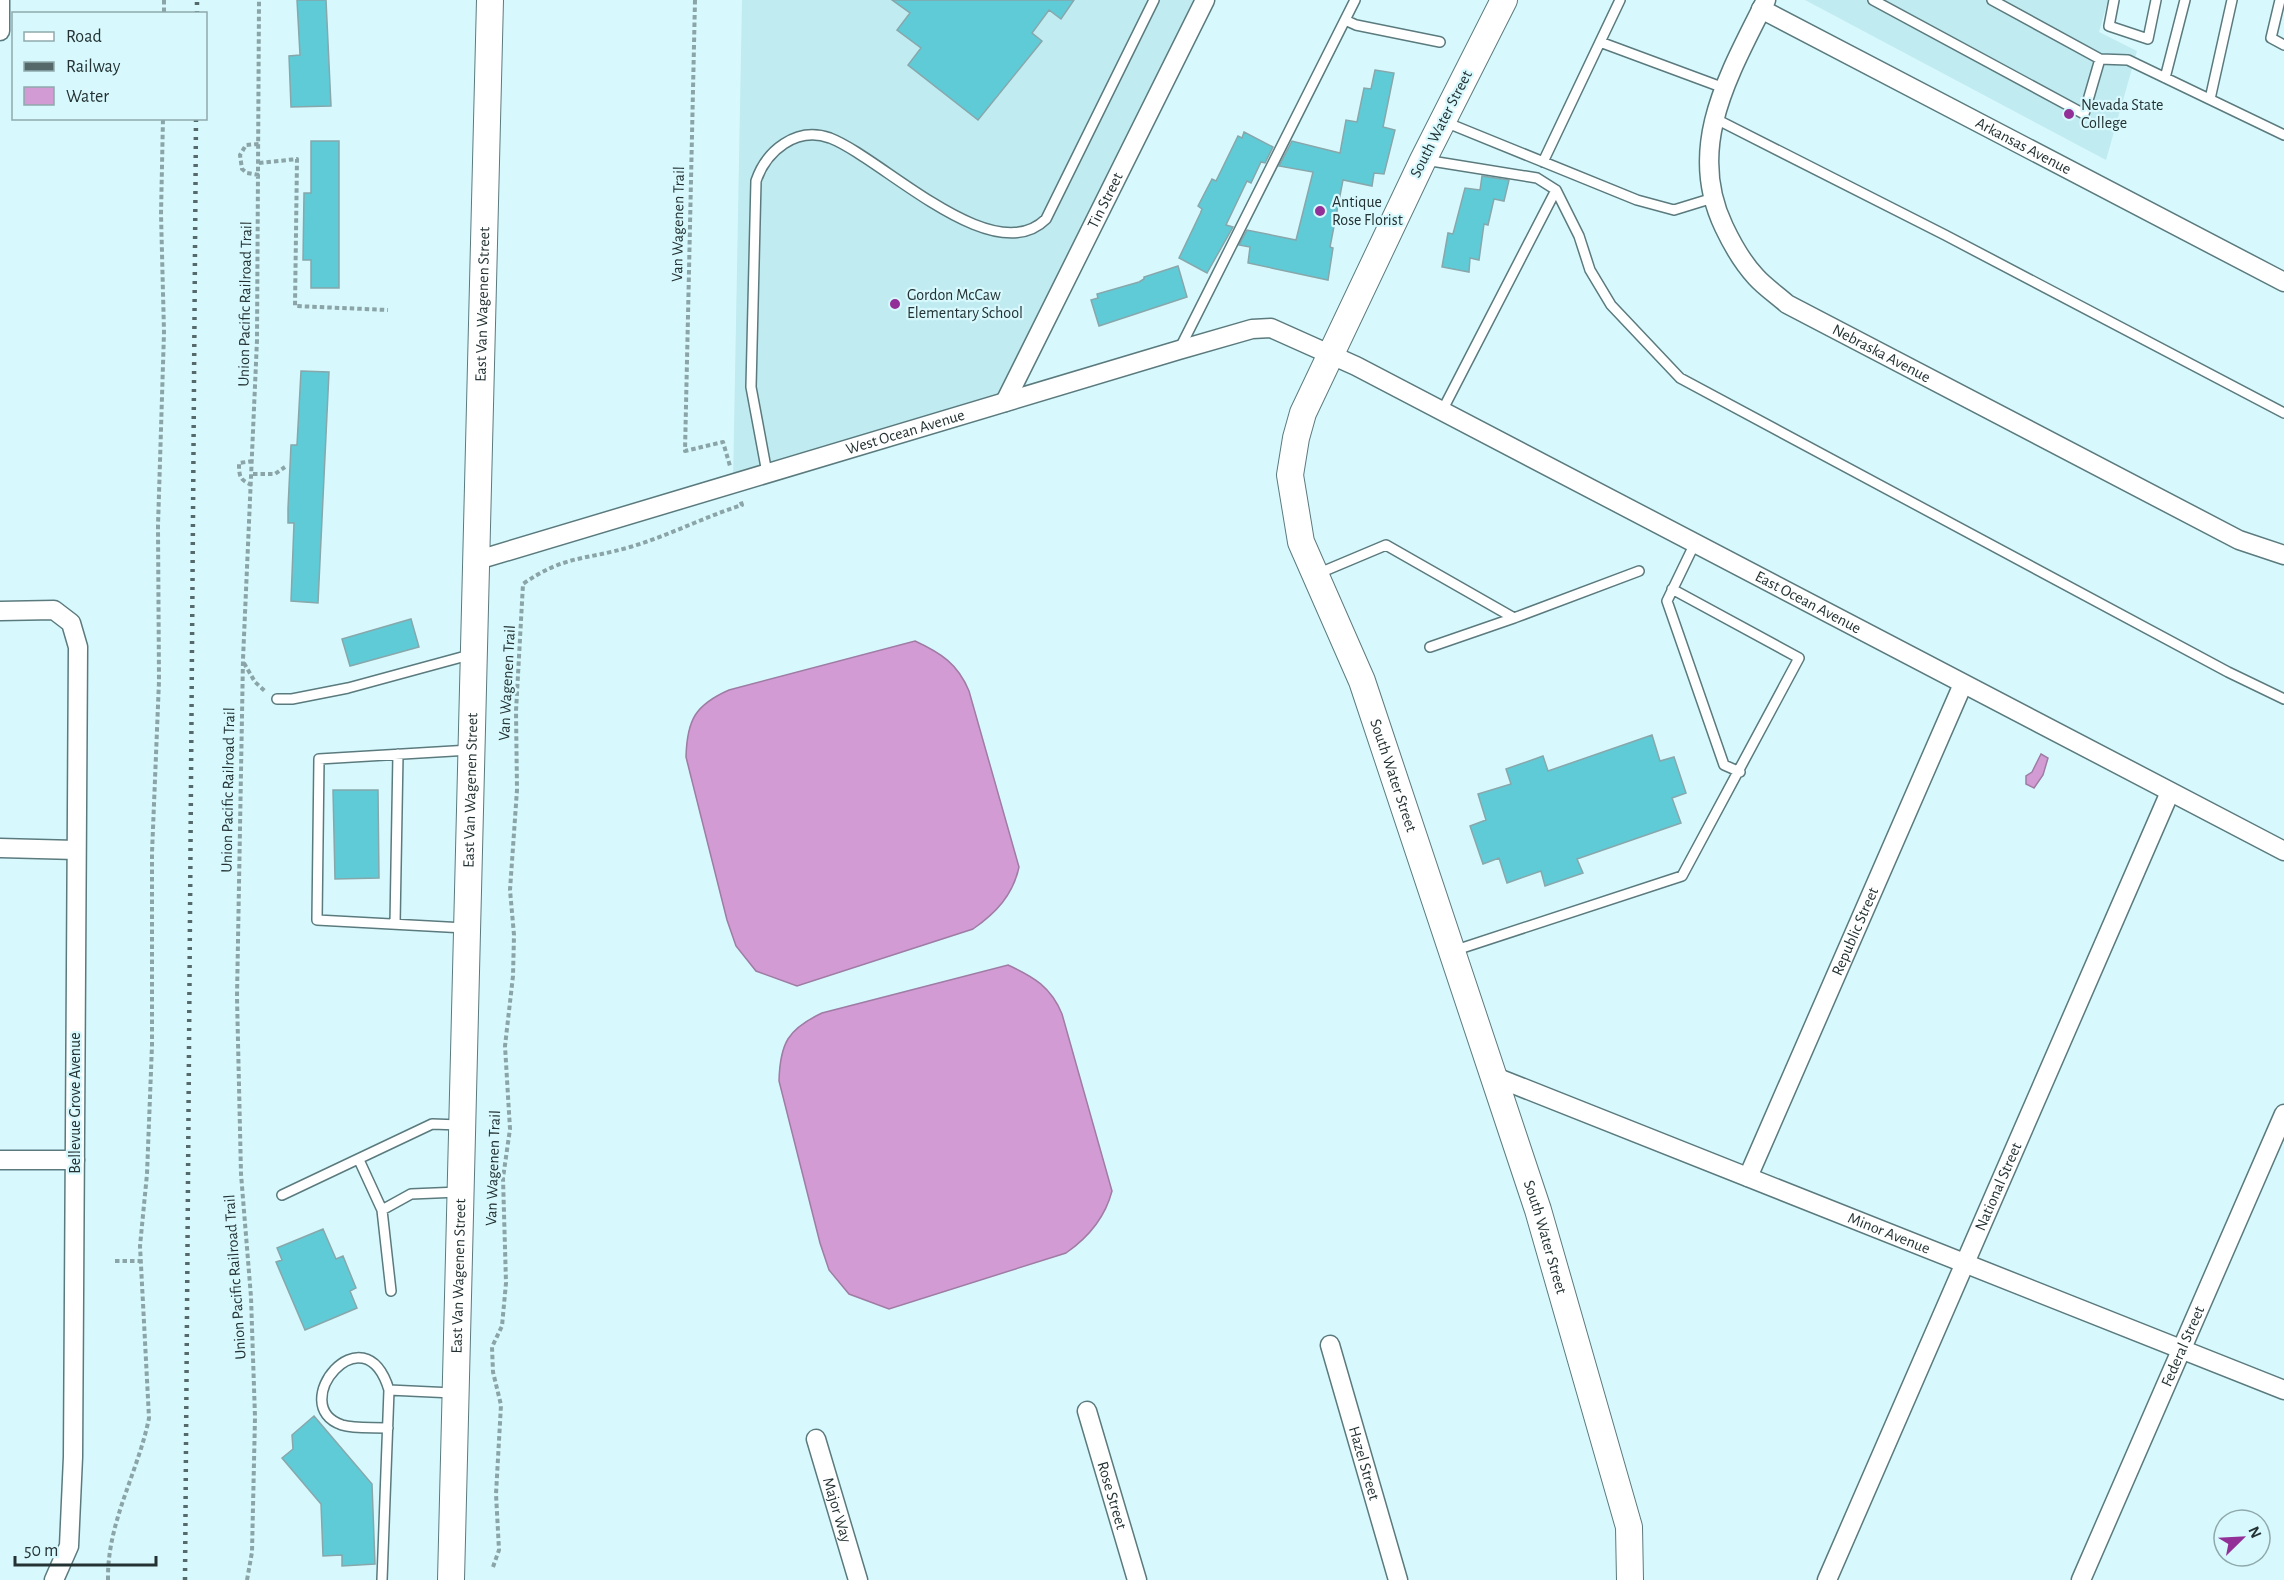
<svg xmlns="http://www.w3.org/2000/svg" width="2284" height="1580" viewBox="0 0 2284 1580" font-family="'Alegreya Sans',sans-serif">
<style>
.built{fill:#c0ebf0}
.water{fill:#d39bd4;stroke:#9e7ca4;stroke-width:1.5}
.building{fill:#5fcbd7;stroke:#87a7ab;stroke-width:1.5}
.lines{fill:none;stroke-linecap:round;stroke-linejoin:round}
.lane-casing{stroke:#5b7a7e;stroke-width:12}
.street-casing{stroke:#5b7a7e;stroke-width:21}
.secondary-casing{stroke:#5b7a7e;stroke-width:28}
.path{stroke:#8ba4a7;stroke-width:4;stroke-dasharray:4.5 3;stroke-linecap:butt}
.lane{stroke:#fff;stroke-width:9}
.street{stroke:#fff;stroke-width:18}
.secondary{stroke:#fff;stroke-width:26}
.rail{stroke:#55686a;stroke-width:4.5;stroke-dasharray:3 6;stroke-linecap:butt}
.poi-dot{fill:#923097;stroke:#d7f9fd;stroke-width:2}
.labels{text-anchor:middle;dominant-baseline:central;stroke-width:4.5;stroke-linejoin:round;paint-order:stroke}
.poi-label{font-size:16px;fill:#243233;stroke:#d7f9fd;text-anchor:start}
.street-label{font-size:16px;fill:#243233;stroke:#d7f9fd}
</style>
<rect width="100%" height="100%" fill="#d7f9fd"/>
<!-- built -->
<path class="built" d="M742 0H1205L1005 402 733 484Z
M1805 0H2108L2099 32 2137 51 2106 160Z"/>
<!-- water -->
<path class="water" d="M915 641C941 653 958 664 969 691L1019 867C1013 895 996 913 973 929L797 986 756 971 736 946 727 920 686 757C687 720 695 705 729 690Z
M2041 754 2048 758 2043 775 2034 788 2026 784V776L2032 772Z
M1008 965C1034 977 1051 987 1062 1014L1112 1191C1105 1218 1089 1237 1066 1253L889 1309 849 1294 829 1270 820 1243 779 1081C780 1043 788 1029 822 1013Z"/>
<!-- building -->
<path class="building" d="M297 0H326L331 106 291 107 289 56 300 55Z
M892 0H1074L1061 19 1049 10 1032 33 1042 41 978 120 908 65 921 48 897 30 910 13Z
M1375 70 1394 73 1383 127 1395 130 1384 174 1374 173 1372 186 1343 180 1330 247 1333 248 1328 280 1248 263 1250 247 1239 245 1247 230 1296 240 1313 172 1279 166 1292 141 1340 153 1346 120 1357 122 1364 88 1371 89Z
M1244 132 1273 147 1265 163 1261 162 1251 183 1247 181 1226 225 1233 227 1207 273 1179 258 1200 214 1202 209 1198 206 1212 179 1216 181 1238 136 1242 138Z
M311 141H339V288H311V260H303L304 193H311Z
M1482 176 1509 180 1504 201 1494 199 1488 225 1484 224 1479 260 1470 258 1469 272 1442 267 1448 233 1453 234 1465 188 1480 190Z
M1178 266 1187 297 1099 326 1091 300 1098 298 1097 294 1139 282 1144 279V277Z
M301 371 329 372 318 603 291 601 294 523H288V508L291 445H297Z
M411 619 419 647 350 666 342 639Z
M1652 735 1660 761 1674 757 1686 793 1672 798 1681 823 1577 859 1583 873 1545 886 1541 871 1507 883 1499 858 1483 864 1470 826 1486 820 1478 794 1511 784 1506 769 1543 756 1548 771Z
M333 790H378L379 878 335 879Z
M323 1229 336 1259 343 1256 356 1288 350 1291 357 1308 305 1330 276 1262 282 1260 277 1248Z
M314 1416 372 1484 375 1564 342 1566V1555L323 1556 321 1504 282 1458 293 1449 292 1435Z"/>
<g class="lines">
<!-- lane casing -->
<g class="lane-casing">
<path id="lane" d="M1873 0 2084 114 2100 59 1992 0
M2114 0 2109 26 2148 39 2156 0
M2280 0 2271 38 2284 45
M1345 20 1356 25 1440 42
M1600 42 1724 88
M2100 59 2128 60 2284 135
M2165 78 2185 0
M2210 99 2232 0
M1714 118 1945 235 2284 413
M1445 122 1637 200 1674 210 1713 198
M1425 160 1537 178 1556 190
M1543 162 1620 0
M1180 348 1355 0
M1442 411 1556 190 1579 236 1590 270 1611 305 1680 378 2228 672 2284 699
M767 473 751 387 756 181C766 151 796 126 830 138 882 158 993 272 1046 219L1154 0
M1695 543 1667 601 1724 765 1740 772
M1317 574 1386 545 1514 618 1639 571
M1430 647 1514 618
M277 699H292L348 688 473 654
M395 924 398 754
M465 928 317 920 319 759 470 750
M1453 951 1682 876 1799 658 1672 589
M359 1160 382 1210 391 1291
M282 1195 432 1124 460 1125
M382 1210 411 1194 459 1192
M389 1390 453 1393
M382 1580 389 1390C364 1308 285 1406 342 1425 355 1429 373 1427 388 1428"/>
</g>
<!-- street casing -->
<g class="street-casing">
<g id="street">
<path id="s1" d="M1766 0C1730 73 1685 146 1724 227 1733 246 1742 262 1756 277 1765 287 1777 295 1787 304L2239 540 2284 555"/>
<path id="s2" d="M1761 9 2284 282"/>
<path d="M0 31V0"/>
<path id="s3" d="M1005 402 1205 0"/>
<path id="s4" d="M478 560 1179 350 1252 329 1271 328 1356 366 2284 851"/>
<path d="M0 611 54 610 71 623 78 647 73 1457 69 1546 54 1580"/>
<path d="M0 848 76 850"/>
<path id="s5" d="M1493 1076 2284 1390"/>
<path d="M0 1160H75"/>
<path id="s6" d="M1748 1177 1963 684"/>
<path id="s7" d="M1330 1345 1398 1580"/>
<path id="s8" d="M1087 1411 1137 1580"/>
<path id="s9" d="M816 1439 858 1580"/>
<path id="s10" d="M1827 1580 2170 792"/>
<path id="s11" d="M2081 1580 2284 1114"/>
</g>
</g>
<!-- secondary casing -->
<g class="secondary-casing">
<g id="secondary">
<path id="s12" d="M1504 0 1423 160 1303 413 1296 438 1290 475 1301 542 1362 681 1538 1210 1629 1527 1630 1580"/>
<path id="s13" d="M451 1580 490 0"/>
</g>
</g>
<!-- path -->
<path class="path" d="M164 0V14
M695 0 685 451 723 442 730 466
M259 163 297 159 295 306 388 310
M259 175 247 173 242 169 240 155 246 145 259 144
M253 474H275L285 467
M252 485C240 480 239 477 239 463L253 461
M244 663 255 682 266 692
M115 1261H140
M493 1567 499 1550 496 1494 501 1405 493 1372 492 1347 502 1326 506 1283 503 1178 510 1129 505 1046 513 976 514 935 510 890 517 790 516 711 523 584C564 555 586 560 630 547 668 536 704 517 742 505L740 499
M108 1580C107 1522 138 1473 149 1418L140 1246 147 1174 152 1045V853L159 681 158 526 164 332 161 214 163 118
M247 1580 252 1552 255 1417 251 1297 241 1174 237 997 243 659 257 340 259 0"/>
<!-- lane -->
<use href="#lane" class="lane"/>
<!-- street -->
<use href="#street" class="street"/>
<!-- secondary -->
<use href="#secondary" class="secondary"/>
<!-- rail -->
<path class="rail" d="M197 14V0
M185 1580 196 118"/>
</g>
<!-- markers -->
<g class="poi-dot">
<circle cx="2069" cy="114" r="6"/>
<circle cx="1320" cy="211" r="6"/>
<circle cx="895" cy="304" r="6"/>
</g>
<g class="labels">
<!-- poi labels -->
<g class="poi-label">
<text x="2081" y="105">Nevada State<tspan x="2081" dy="18">College</tspan></text>
<text x="1332" y="202">Antique<tspan x="1332" dy="18">Rose Florist</tspan></text>
<text x="907" y="295">Gordon McCaw<tspan x="907" dy="18">Elementary School</tspan></text>
</g>
<!-- street labels -->
<g class="street-label">
<text transform="translate(1441 124) rotate(-63)">South Water Street</text>
<text stroke="none"><textPath href="#s2" startOffset="296">Arkansas Avenue</textPath></text>
<text stroke="none"><textPath href="#s3" startOffset="225">Tin Street</textPath></text>
<text transform="translate(678 224) rotate(-89)">Van Wagenen Trail</text>
<text transform="translate(245 304) rotate(-89)">Union Pacific Railroad Trail</text>
<text stroke="none"><textPath href="#s13" startOffset="1276">East Van Wagenen Street</textPath></text>
<text stroke="none"><textPath href="#s1" startOffset="448">Nebraska Avenue</textPath></text>
<text stroke="none"><textPath href="#s4" startOffset="446">West Ocean Avenue</textPath></text>
<text stroke="none"><textPath href="#s4" startOffset="1430">East Ocean Avenue</textPath></text>
<text transform="translate(507 683) rotate(-87)">Van Wagenen Trail</text>
<text stroke="none"><textPath href="#s12" startOffset="842">South Water Street</textPath></text>
<text transform="translate(228 790) rotate(-89)">Union Pacific Railroad Trail</text>
<text stroke="none"><textPath href="#s13" startOffset="790">East Van Wagenen Street</textPath></text>
<text stroke="none"><textPath href="#s6" startOffset="268">Republic Street</textPath></text>
<text transform="translate(75 1103) rotate(-90)">Bellevue Grove Avenue</text>
<text transform="translate(493 1168) rotate(-88)">Van Wagenen Trail</text>
<text stroke="none"><textPath href="#s10" startOffset="429">National Street</textPath></text>
<text stroke="none"><textPath href="#s5" startOffset="426">Minor Avenue</textPath></text>
<text stroke="none"><textPath href="#s12" startOffset="1328">South Water Street</textPath></text>
<text stroke="none"><textPath href="#s13" startOffset="304">East Van Wagenen Street</textPath></text>
<text transform="translate(235 1277) rotate(-94)">Union Pacific Railroad Trail</text>
<text stroke="none"><textPath href="#s11" startOffset="255">Federal Street</textPath></text>
<text stroke="none"><textPath href="#s7" startOffset="123">Hazel Street</textPath></text>
<text stroke="none"><textPath href="#s8" startOffset="88">Rose Street</textPath></text>
<text stroke="none"><textPath href="#s9" startOffset="74">Major Way</textPath></text>
</g>
</g>
<!-- legend -->
<rect x="12" y="12" width="195" height="108" fill="#d7f9fd" stroke="#8fa9ac" stroke-width="1.5"/>
<rect x="24" y="32" width="30" height="9" fill="#ffffff" stroke="#8fa9ac" stroke-width="1.5"/>
<text x="66" y="42" font-size="18" fill="#243233">Road</text>
<rect x="24" y="62" width="30" height="9" fill="#55686a" stroke="#8fa9ac" stroke-width="1.5"/>
<text x="66" y="72" font-size="18" fill="#243233">Railway</text>
<rect x="24" y="87" width="30" height="18" fill="#d39bd4" stroke="#8fa9ac" stroke-width="1.5"/>
<text x="66" y="102" font-size="18" fill="#243233">Water</text>
<!-- north arrow -->
<g transform="translate(2242 1538) rotate(66)"><circle r="28" fill="#d7f9fd" stroke="#8fa9ac" stroke-width="1.5"/>
<path d="M0-4.5L10 22L0 15L-10 22Z" fill="#923097"/>
<text y="-9" font-size="16" font-weight="bold" text-anchor="middle" fill="#243233">N</text>
</g>
<!-- scale -->
<path d="M15 1556v9h141v-9" fill="none" stroke="#243233" stroke-width="3"/>
<text x="24" y="1556" font-size="18" fill="#243233" stroke="#d7f9fd" stroke-width="4.5" paint-order="stroke">50 m</text>
</svg>
